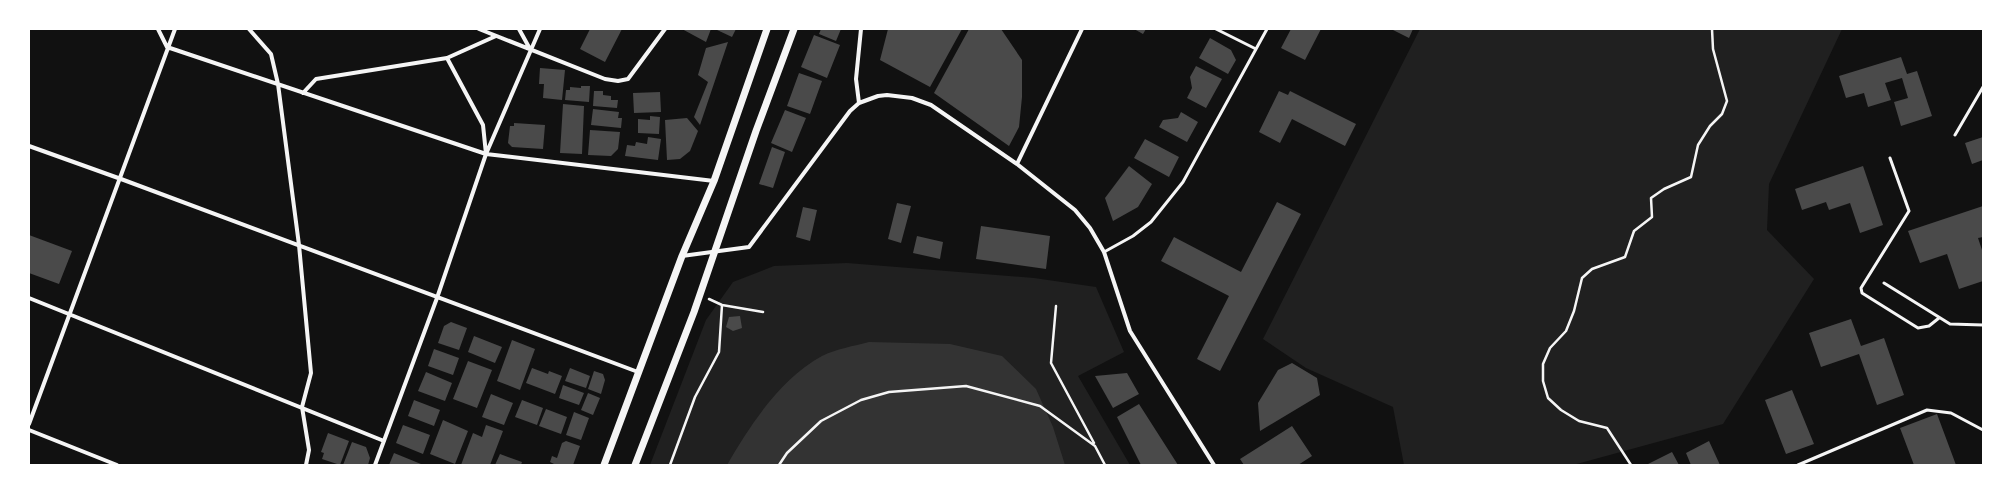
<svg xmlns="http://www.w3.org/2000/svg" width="2012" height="494" viewBox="0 0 2012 494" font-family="'Fira Sans Condensed',sans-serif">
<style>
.green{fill:#202020}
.water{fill:#333}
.building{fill:#4a4a4a}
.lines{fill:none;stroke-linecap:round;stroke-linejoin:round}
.path{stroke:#f5f5f5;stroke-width:2.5}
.service{stroke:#f5f5f5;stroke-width:3}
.minor{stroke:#f5f5f5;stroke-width:4}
.tertiary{stroke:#f5f5f5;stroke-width:7}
</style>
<rect width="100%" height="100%" fill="#111"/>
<!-- green -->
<path class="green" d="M1420 29H1842L1769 184 1767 230 1814 279 1723 424 1573 465H1404L1393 407 1306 368 1263 339Z
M847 263 1034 278 1096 287 1124 352 1078 376 1130 465H650L706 320 733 282 774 266Z"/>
<!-- water -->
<path class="water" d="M869 342 950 344 1002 356 1036 389 1053 427 1065 465H727C750 425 781 378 822 356 836 349 854 346 869 342Z"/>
<!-- building -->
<path class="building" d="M590 29H622L605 62 580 49Z
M682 29H711L706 42Z
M715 29H736L732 37Z
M821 29H841L836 41 819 34Z
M888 29H962L930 87 880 60Z
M969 29H1001L1022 60V97L1019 127 1009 146 934 93Z
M1134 29H1146L1143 34Z
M1291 29H1321L1305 60 1281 48Z
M1391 29H1413L1409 38Z
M814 35 840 45 827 78 801 67Z
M1210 38 1231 50 1236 60 1228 74 1199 58Z
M728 42 700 125 694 117 708 82 698 75 706 48Z
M1901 57 1907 74 1917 71 1932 116 1901 126 1894 102 1908 98 1902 78 1885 83 1891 100 1868 107 1864 93 1846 98 1839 76Z
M1196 66 1222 79 1206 108 1187 98 1192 88 1190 77Z
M540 68 565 70 562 100 543 98 544 84H539Z
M799 73 822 81 810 114 787 106Z
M581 86H590L589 102 565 100 566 90H570V87L581 88Z
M594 91H603V95L611 96V100H618L617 108 593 106Z
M1279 91 1288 95 1290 91 1356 124 1345 146 1292 119 1280 143 1259 132Z
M660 92 661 112 634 113 633 93Z
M563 104 584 106 582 154 560 153Z
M593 109 619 112 618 118H622L621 128 591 125Z
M785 110 806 118 792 152 771 143Z
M1181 112 1198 122 1187 142 1159 127 1163 120 1178 118Z
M650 116 660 117 659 134 638 133V119L650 120Z
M687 118 698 131 690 151 680 159 667 160 665 120Z
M514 123 545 125 543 149 512 147 508 143 510 126H514Z
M590 130 620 132 618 149 611 156 588 155Z
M648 137 661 139 658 160 625 156 627 145 635 146 636 142 647 144Z
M1983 137V160L1972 164 1965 143Z
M1145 139 1179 157 1169 177 1134 158Z
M772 147 785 152 773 188 759 184Z
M1129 166 1152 184 1138 207 1113 221 1105 198Z
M1863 166 1883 225 1860 233 1850 203 1829 210 1826 202 1802 210 1795 189Z
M1277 202 1301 214 1220 371 1197 359 1229 296 1161 261 1174 237 1241 272Z
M897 203 911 206 901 243 888 239Z
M1983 206V237L1978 238 1983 253V281L1959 289 1947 254 1920 263 1908 231Z
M803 207 817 210 810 241 796 237Z
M981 226 1050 236 1046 269 976 259Z
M29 235 72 251 59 284 29 273Z
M917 236 943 242 940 259 913 253Z
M740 316 742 328 733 331 726 327 729 317Z
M1851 319 1861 346 1884 338 1904 395 1877 405 1859 354 1821 367 1809 333Z
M451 322 467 328 459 350 438 343 444 326Z
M474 336 502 347 495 363 468 352Z
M512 340 535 349 520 390 497 381Z
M434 349 459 358 453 375 428 366Z
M468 361 492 370 477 408 453 399Z
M1292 363 1317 378 1320 395 1260 431 1258 403 1278 370Z
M532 368 548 374 549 371 562 376 555 394 526 383Z
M570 368 590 376 586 388 565 381Z
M594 371 603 374 605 380 601 394 588 389Z
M426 372 452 383 445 401 418 391Z
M1127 373 1139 394 1113 408 1095 376Z
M563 385 584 393 579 405 559 398Z
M1792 390 1814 444 1786 454 1765 400Z
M588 393 600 398 593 415 581 410Z
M491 394 513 403 504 425 482 417Z
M414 400 440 410 434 426 408 416Z
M522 400 543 408 537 425 515 417Z
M1139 404 1178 465H1141L1117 417Z
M546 409 567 417 561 434 539 426Z
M574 412 589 418 581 440 566 435Z
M1937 414 1956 465H1914L1900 428Z
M443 420 468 431 455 464 430 454Z
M403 425 430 435 423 454 396 443Z
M486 425 503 431 490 465H461L473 433 482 437Z
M1292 426 1312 456 1298 465H1244L1240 459Z
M328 433 349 441 340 465 322 459 324 453 321 452Z
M566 441 580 446 573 465H556L550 462 552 456 557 458 562 443Z
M1709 441 1720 465H1691L1686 453Z
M352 442 366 447 370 458 368 465H343Z
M1672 452 1679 465H1646Z
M394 453 421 464 420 465H389Z
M500 454 522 462 521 465H495Z"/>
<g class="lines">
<!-- path -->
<path class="path" d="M709 299 722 305 763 312
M1056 306 1051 363 1094 443
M670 465 695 397 719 352 722 305
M779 465 787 453 821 421 861 400 889 392 966 386 1040 406 1095 446 1105 465
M1631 465 1607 428 1579 421 1561 410 1548 398 1543 381V364L1550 348 1566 331 1574 311 1582 278 1592 269 1625 257 1634 231 1652 217 1651 198 1664 189 1691 177 1698 145 1710 126 1722 114 1727 101 1713 49 1712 29"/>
<!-- service -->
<path class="service" d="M1216 29 1256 49
M1955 135 1983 87
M1890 158 1909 211 1861 288 1862 293 1918 328 1929 326 1939 318
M1104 252 1133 236 1151 222 1183 182 1267 29
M1884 283 1950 324 1983 325
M1798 465 1927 410 1951 413 1983 430"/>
<!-- minor -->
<path class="minor" d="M158 29 167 47 486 154 714 181
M249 29 271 54 278 84 299 245 311 373 302 407 309 450 306 465
M479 29 605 79 618 81 628 79 665 29
M519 29 530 49
M447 58 483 125 486 154
M303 93 316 79 447 58 496 36
M859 103 856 79 861 29
M29 146 121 179 638 372
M1017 164 1082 29
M682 256 749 247 850 111 859 103 878 96 887 95 912 98 931 105 1017 164 1075 210 1090 228 1104 252 1130 331 1214 465
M29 298 384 441
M29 424 175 29
M29 430 117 465
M375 465 437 298 486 154 540 29"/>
<!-- tertiary -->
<path class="tertiary" d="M604 465 682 256 714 181 767 29
M635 465 694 312 756 131 794 29"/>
</g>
<!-- border -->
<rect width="2012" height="494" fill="none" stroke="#ffffff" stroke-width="60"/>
</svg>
